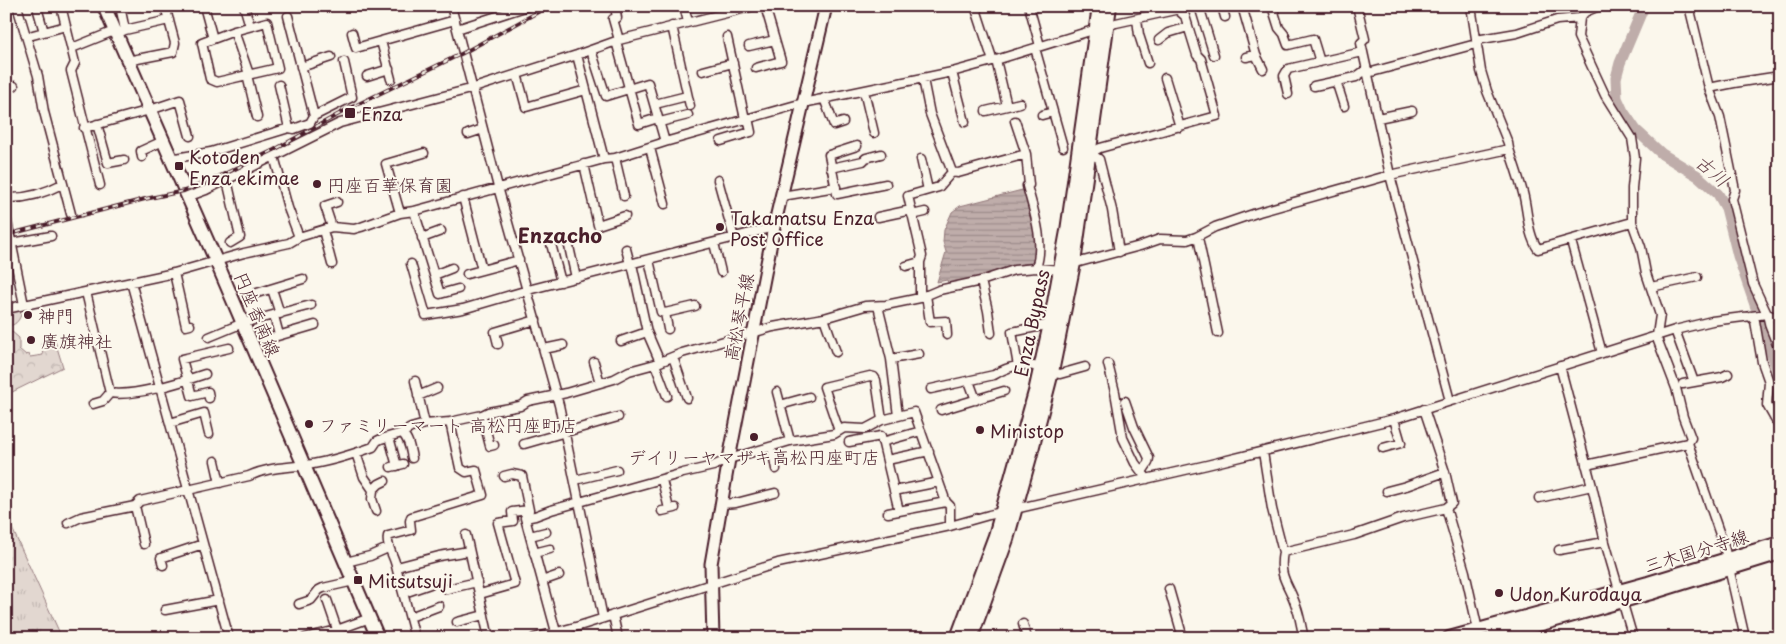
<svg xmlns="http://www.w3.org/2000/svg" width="1786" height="644" viewBox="0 0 1786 644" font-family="'Playpen Sans','Klee One',sans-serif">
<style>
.grass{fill:url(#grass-tufts);stroke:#967b7e}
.forest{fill:url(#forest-crowns);stroke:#967b7e}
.cemetery{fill:url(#cemetery-stones);stroke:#967b7e}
.water{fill:url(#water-rules);stroke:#907477}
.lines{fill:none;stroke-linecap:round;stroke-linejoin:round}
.river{stroke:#bfadaa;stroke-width:11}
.minor-casing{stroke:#4a1f2b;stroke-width:11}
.secondary-casing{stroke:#4a1f2b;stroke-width:15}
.primary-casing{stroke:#4a1f2b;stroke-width:16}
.trunk-casing{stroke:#4a1f2b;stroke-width:18}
.minor{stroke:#fbf7ec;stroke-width:8}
.secondary{stroke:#fbf7ec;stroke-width:11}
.primary{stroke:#fbf7ec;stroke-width:12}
.trunk{stroke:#fbf7ec;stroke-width:14}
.rail-casing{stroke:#4a1f2b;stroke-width:4}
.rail{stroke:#fbf7ec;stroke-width:2;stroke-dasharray:5.5;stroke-linecap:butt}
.poi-dot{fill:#4a1f2b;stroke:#fbf7ec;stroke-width:2}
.labels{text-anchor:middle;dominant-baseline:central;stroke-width:4;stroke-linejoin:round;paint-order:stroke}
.poi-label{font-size:18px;fill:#4a1f2b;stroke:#fbf7ec;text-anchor:start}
.street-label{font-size:18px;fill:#4a1f2b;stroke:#fbf7ec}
.water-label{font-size:19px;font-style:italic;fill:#6d4a51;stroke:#fbf7ec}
.quarter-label{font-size:20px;font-weight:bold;fill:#4a1f2b;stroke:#fbf7ec}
</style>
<defs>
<pattern id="grass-tufts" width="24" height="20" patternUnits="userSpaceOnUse" patternTransform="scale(1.25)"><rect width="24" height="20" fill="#e2d7d0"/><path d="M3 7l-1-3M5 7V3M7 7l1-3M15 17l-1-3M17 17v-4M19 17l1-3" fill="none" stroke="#c3b8b3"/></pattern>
<pattern id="forest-crowns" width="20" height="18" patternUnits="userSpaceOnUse" patternTransform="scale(1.25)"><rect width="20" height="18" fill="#e2d7d0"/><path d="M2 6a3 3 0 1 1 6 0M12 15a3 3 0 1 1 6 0" fill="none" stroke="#c3b8b3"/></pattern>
<pattern id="cemetery-stones" width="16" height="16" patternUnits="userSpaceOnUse" patternTransform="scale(1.25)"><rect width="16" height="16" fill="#e2d7d0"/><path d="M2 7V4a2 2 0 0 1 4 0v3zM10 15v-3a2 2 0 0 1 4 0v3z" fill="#c3b8b3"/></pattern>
<pattern id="water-rules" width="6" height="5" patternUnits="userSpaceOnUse" patternTransform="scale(1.25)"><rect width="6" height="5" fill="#bfadaa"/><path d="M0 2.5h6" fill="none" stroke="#9d8c8b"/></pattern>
</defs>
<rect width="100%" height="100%" fill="#fbf7ec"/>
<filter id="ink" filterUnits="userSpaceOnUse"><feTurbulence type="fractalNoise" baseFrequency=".02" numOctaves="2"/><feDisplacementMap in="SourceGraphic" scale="10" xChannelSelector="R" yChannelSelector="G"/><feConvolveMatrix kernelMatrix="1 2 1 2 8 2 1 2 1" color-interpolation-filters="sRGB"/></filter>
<g filter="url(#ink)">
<!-- grass -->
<path class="grass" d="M6 515 62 638H6Z"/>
<!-- forest -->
<path class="forest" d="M20 309 21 315C18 322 15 325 8 326L11 331 19 338V349L26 355 29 354 30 357 43 355 41 344 55 341 63 367 6 395V314Z"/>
<!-- cemetery -->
<path class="cemetery" d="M1760 343H1763L1777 374 1779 417H1775L1769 405Z"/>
<!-- water -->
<path class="water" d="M1026 189C1031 211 1044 243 1032 263 1012 264 1002 271 984 276 973 279 960 281 948 283L947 280 937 282 946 252 943 242 944 230 952 212 960 206Z"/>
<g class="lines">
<!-- river -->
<path class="river" d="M1644 6 1620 63 1616 78 1617 98 1623 111 1636 130 1662 154 1698 176 1718 194 1726 208 1738 256 1777 368 1780 383"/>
<!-- minor casing -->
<g class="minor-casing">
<path id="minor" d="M17 6 38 76 44 112 71 214
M61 6 75 63 71 71 100 185
M120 6 125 30
M204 6 213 39
M244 6 250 26
M451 6 498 187 559 405 603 618
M615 6 617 18 613 19 619 40
M684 6 688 22
M975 6 993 61
M1029 6 1040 46
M1199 6 1214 55
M1222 6 1225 17
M1242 6 1256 55 1263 69
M1272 6 1279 28 1284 34 1288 45 1313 39 1320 62
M1357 6 1365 39 1361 43 1390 175 1450 401
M1471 6 1481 71 1487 91 1508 143 1509 149
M1599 6 1585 12 1580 18 1578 37 1605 95 1632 138 1635 158 1632 188V222L1641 247 1646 273 1660 315 1657 335 1658 341 1676 388 1683 417 1691 438 1688 443
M1689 6 1709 88 1720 117 1735 190 1732 199 1753 284 1767 314 1770 327 1780 352
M38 11 44 32
M288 16 314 116
M1137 19 1139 35 1148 63
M267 22 278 68 217 82 210 79 202 43 234 31Z
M672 26 690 106
M457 29 528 6
M234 31 249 74
M352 33 356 48 455 20
M116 34 125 30 169 20
M29 36 66 26
M727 37 745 119
M1159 40 1168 33 1188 27
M1476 40 1517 33 1557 20 1580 18
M381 41 391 79
M616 41 639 124 658 118
M749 46 775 40
M72 48 114 31
M1035 48 1063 147
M591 50 606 96 648 83 665 142
M577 55 604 159
M1246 57 1256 55
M996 60 1007 106
M127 61 173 52 175 43 165 6
M301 67 331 57
M756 68 781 61 765 6
M703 71 733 63
M952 72 965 122
M1368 73 1476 44
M517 74 526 107 586 90
M247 75 257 117
M367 76 389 69
M1165 78 1180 127
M923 79 930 114 952 172
M1336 81 1344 106
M279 85 289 128
M1314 86 1356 77 1367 69
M6 88 14 86
M1709 88 1734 83 1780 76
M864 91 874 133
M1288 94 1284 76 1288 69 1363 52
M824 98 834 125 843 122
M655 104 687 96
M986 111 1020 103
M1042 115 1053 112
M1378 118 1412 111
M1015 121 1026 154 1029 185 1027 186C1034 212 1045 242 1036 268
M660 122 688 115
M97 124 108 163 124 160
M84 128 150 110 180 100 190 136
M468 134 483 129
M721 141 751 132 748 118
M857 146 829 155 837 194 886 184
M650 148 665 204
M1087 152 1090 153 1100 148 1217 116 1201 59 1197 55 1185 16 1178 10
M1090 153 1099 159 1112 210 1119 252
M274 156 288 208 299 237
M142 157 141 151 163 141
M615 158 624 196
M170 159 211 152 289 128 294 129 310 123 314 116 352 97 344 62
M921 159 928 190
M584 164 598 225 625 216
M831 168 863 161 866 158 881 154
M227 180 240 237 230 243
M718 180 734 238
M782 196 836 187
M187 197 206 190 340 123 474 88 577 55 619 40 754 6
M463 197 482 270
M6 198C26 199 45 193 62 184
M414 211 440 294 458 289
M400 213 386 164 424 153
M912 215 925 212
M6 216 24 305
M878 217 911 210
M332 227 325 206 337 202
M323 230 332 264
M1196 237 1199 242 1218 333
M422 238 441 231
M1571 241 1602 353
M568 242 576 278
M12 243 51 236
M714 243 721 272
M551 244 561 282
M626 249 630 264
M649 260 661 312 665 313 695 306
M411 264 426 315 463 309 528 290 774 227
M632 264 647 332 660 362
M1072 264 1140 246 1160 239 1187 240 1196 237 1215 227 1259 212 1390 175 1509 149C1514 164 1519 178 1523 193 1528 211 1527 234 1538 249L1632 222
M906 266 920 262
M174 273 186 326 190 325
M467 274 519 260
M434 275 452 268
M981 281 988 311 991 333
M131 282 229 638
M1651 287 1697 277
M272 289 280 314
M86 292 110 393C135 397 181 382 205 374
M257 293 303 279
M926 295 930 322 946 321 947 335
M920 298V262L922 256 908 196 939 187 952 172 958 173 1026 154
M878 306 891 359 898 416
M6 309 174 273 244 253 289 243 299 237 332 227 354 229 361 227 400 213 414 211 604 159 615 158 665 142 803 103 952 72 996 60 1116 23 1193 6
M665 313 668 329
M274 316 279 335
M1750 316 1755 321 1762 362 1769 382 1767 405 1780 428
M824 318 836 352
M1675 330 1694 382
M209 337 243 323 311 305
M264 340 315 325
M621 341 647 332
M498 344 495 332 536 320
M544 349 563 345
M673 357 687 398
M891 359 919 354
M594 362 600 383
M655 364 667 396
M1108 364 1115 392 1123 438 1135 463 1147 479
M1018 366 1012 332 1051 324
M1560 366 1592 486 1605 542 1633 638
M1051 372 1060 374 1085 367
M415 381 425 424
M969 381 976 400
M1683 384 1722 377 1728 374
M931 389 994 375C1008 366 1025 362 1041 368
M777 392 790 441
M418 396 437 388
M209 398 208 392 192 396 182 359 229 348
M1125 401 1134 427 1149 458 1148 463 1142 472
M93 404 103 401 110 393
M780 405 809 397
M941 410 1004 391
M482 415 490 446 494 445
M170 423 204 413 209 434
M839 431 824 387 870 376 874 377 876 380 882 420
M402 433C409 439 410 449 412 458
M389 437 397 466
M849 442 881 436 899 511
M882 442 921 431
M524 444 618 417
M772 448 776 469
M1383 448 1401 443 1394 419
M1263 452 1272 509 1283 552
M356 453 364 477 373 490
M887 460 929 451
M215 461 220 483
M1586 465 1688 443 1724 546 1745 638
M391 467 403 464
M575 480 617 470
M662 480 669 509
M894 491 939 482
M1387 491 1406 486 1445 472
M1539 498 1592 486
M721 504 736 503 775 493
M135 506 144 544
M1446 508 1465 572 1478 630
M376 511 372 499 373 490 379 484 385 481
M662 511 675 508
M888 513 946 502
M68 523 81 517 135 506 140 501 249 476C269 467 285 468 306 465 329 462 351 455 373 447L377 441 381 439 402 433 411 428 425 424 450 422 482 415 488 412 520 406 528 401 566 393 614 379 629 371 655 364 682 353 773 327 824 318 865 306 886 305 920 298 939 290 981 281 1014 270 1036 268 1062 270
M466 535 489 638
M530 536 546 532
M1559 550 1605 542
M534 553 550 549
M346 562 370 556 388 548
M163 565 161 558 203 544
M397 567 439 556 469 551
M542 581 559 575
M447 589 477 582
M1169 589 1183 638
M404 593 430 584
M480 594 515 584 498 523 513 521 512 512 529 510 522 476 512 474 504 476
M327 600 340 638
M299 604 311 600 319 590 323 588 354 581
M165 610 219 600
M613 615 618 638
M410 617 439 606
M457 622 484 615
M1023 624 1027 638
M556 632 525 518 535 516 551 510 683 473 713 466 729 459 790 441 834 434 844 428 865 429 882 420 914 412 946 502 950 506V526
M305 638 337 630 370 618
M415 638C409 614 402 590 396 566 394 555 386 547 388 536L411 530 410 521 411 517 483 495 476 470 466 472 460 468 450 422
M534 638 579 626 778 563 950 526 989 515 1207 465 1394 419 1675 330 1712 321 1767 314 1780 319
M1304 638C1301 627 1300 616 1296 606 1289 583 1278 579 1283 552L1354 535 1403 518 1446 508 1452 503 1445 472 1424 409"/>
</g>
<!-- secondary casing -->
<g class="secondary-casing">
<path id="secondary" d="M713 638 711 564 729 459 774 227 826 6"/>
</g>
<!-- primary casing -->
<g class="primary-casing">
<path id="primary" d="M104 6 217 263 378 638
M1449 638 1648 583 1780 543
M1492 638 1651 593 1780 553"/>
</g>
<!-- trunk casing -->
<g class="trunk-casing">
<path id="trunk" d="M958 638 996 536 1036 392 1051 324 1068 231 1100 6
M970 638 1006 539 1029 457 1051 372 1073 263 1109 6"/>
</g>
<!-- minor -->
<use href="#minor" class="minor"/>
<!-- secondary -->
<use href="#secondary" class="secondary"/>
<!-- primary -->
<use href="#primary" class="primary"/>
<!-- trunk -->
<use href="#trunk" class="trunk"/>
<!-- rail casing -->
<g class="rail-casing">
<path id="rail" d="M6 235 145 199 184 191 216 178 274 150 348 109 463 53 549 6"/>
</g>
<!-- rail -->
<use href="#rail" class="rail"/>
</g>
</g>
<!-- markers -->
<g class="poi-dot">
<rect x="344" y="107" width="12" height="12" rx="2.5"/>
<rect x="174" y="161" width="10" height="10" rx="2.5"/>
<circle cx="317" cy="184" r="5"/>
<circle cx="720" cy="227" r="5"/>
<circle cx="28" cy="315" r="5"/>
<circle cx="31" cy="340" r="5"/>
<circle cx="309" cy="424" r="5"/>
<circle cx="980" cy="430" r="5"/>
<circle cx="754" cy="437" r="5"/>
<rect x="353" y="575" width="10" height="10" rx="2.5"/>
<circle cx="1499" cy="593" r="5"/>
</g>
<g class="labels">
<!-- poi labels -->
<g class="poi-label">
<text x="361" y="113">Enza</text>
<text x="189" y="156">Kotoden<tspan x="189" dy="21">Enza ekimae</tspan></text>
<text x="327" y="184">円座百華保育園</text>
<text x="730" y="217">Takamatsu Enza<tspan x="730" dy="21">Post Office</tspan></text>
<text x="38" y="315">神門</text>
<text x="41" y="340">廣旗神社</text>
<text x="319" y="424">ファミリーマート 高松円座町店</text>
<text x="990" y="430">Ministop</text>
<text x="754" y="456" text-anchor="middle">デイリーヤマザキ高松円座町店</text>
<text x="368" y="580">Mitsutsuji</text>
<text x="1509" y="593">Udon Kurodaya</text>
</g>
<!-- street labels -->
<g class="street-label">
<text transform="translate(258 314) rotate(67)">円座香南線</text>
<text transform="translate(738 317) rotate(-79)">高松琴平線</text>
<text transform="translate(1031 323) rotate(-78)">Enza Bypass</text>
<text transform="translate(1696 550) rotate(-17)">三木国分寺線</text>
</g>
<!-- water labels -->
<g class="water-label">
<text transform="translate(1713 170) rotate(41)">古川</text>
</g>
<!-- quarter labels -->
<g class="quarter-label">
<text x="560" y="235">Enzacho</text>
</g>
</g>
<!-- margin -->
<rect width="1786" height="644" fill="none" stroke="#fbf7ec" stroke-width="25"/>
<rect x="12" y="12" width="1761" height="619" fill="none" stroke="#4a1f2b" stroke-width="2" filter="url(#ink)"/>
</svg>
